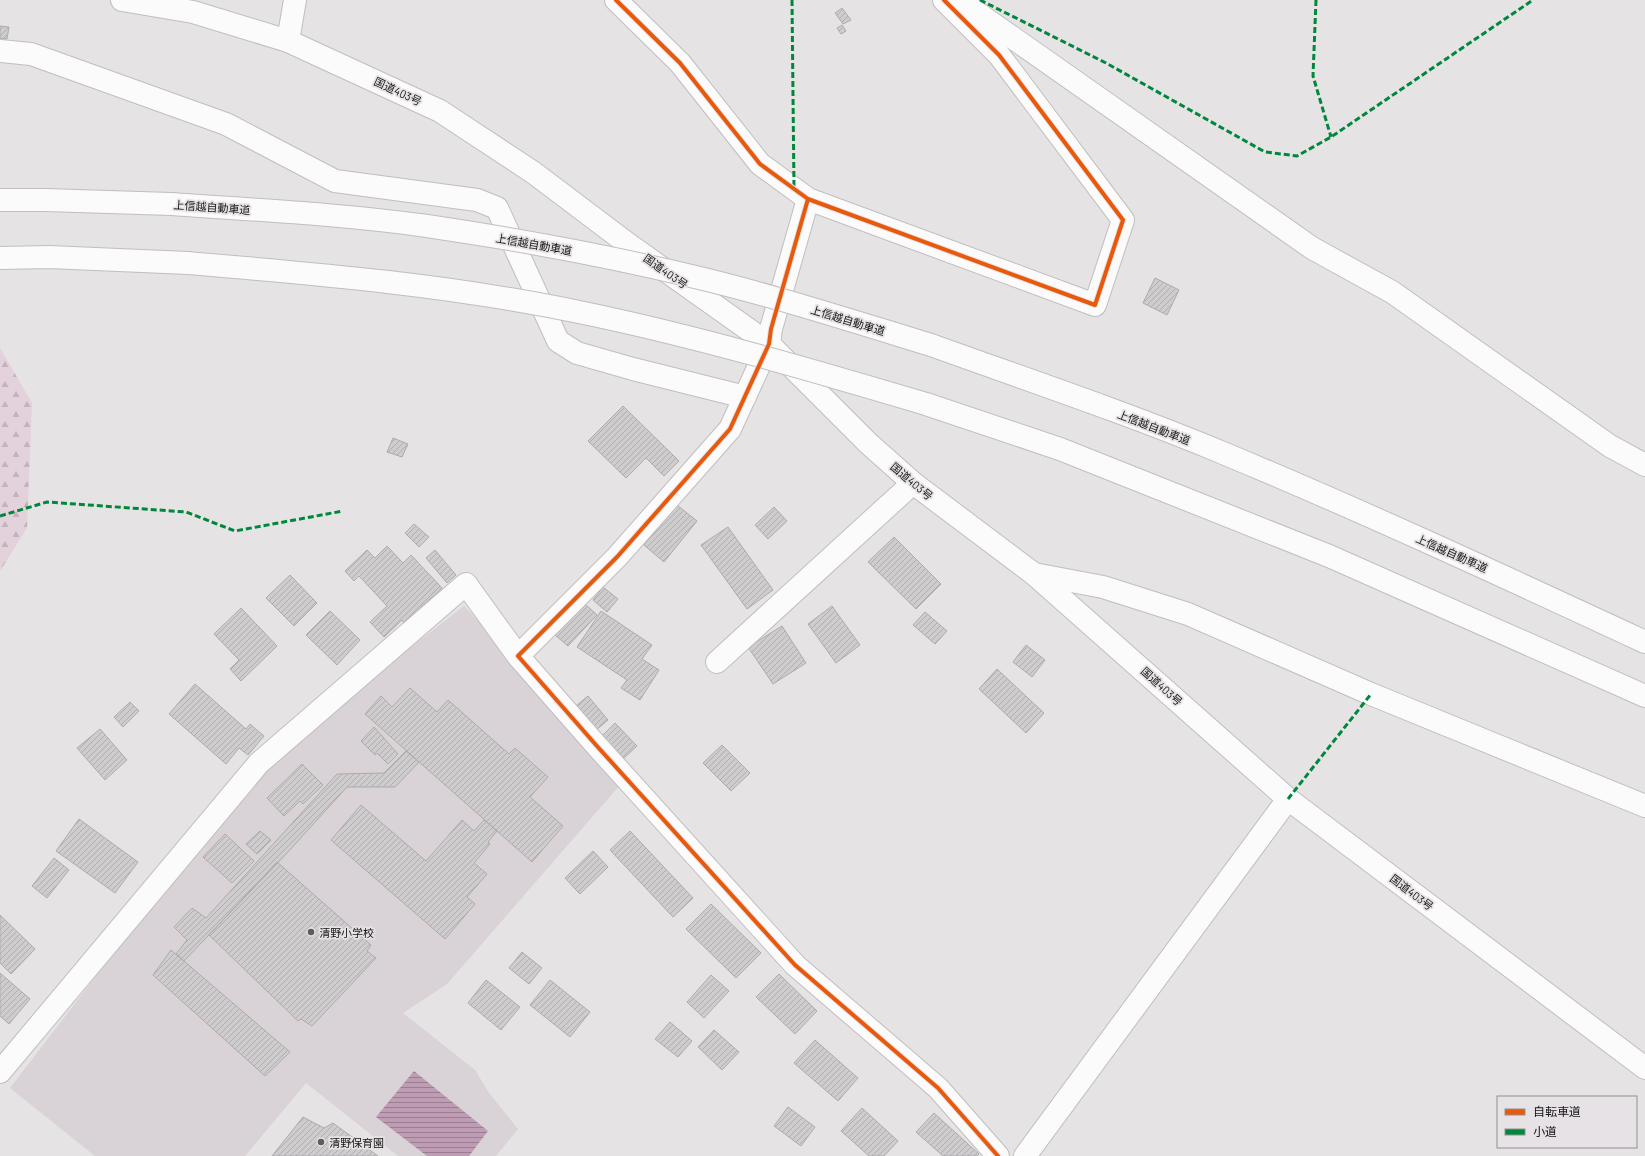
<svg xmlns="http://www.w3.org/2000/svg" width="1645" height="1156" viewBox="0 0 1645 1156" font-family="Barlow,'Noto Sans JP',sans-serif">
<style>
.built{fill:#d9d2d6}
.forest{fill:url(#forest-firs)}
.water{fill:url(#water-rules)}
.building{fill:url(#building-hatch);stroke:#adabac}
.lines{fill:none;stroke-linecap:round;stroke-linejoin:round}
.street-casing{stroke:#c0bebf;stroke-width:24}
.highway-casing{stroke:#c0bebf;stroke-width:24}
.street{stroke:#fbfbfb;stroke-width:22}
.highway{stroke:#fbfbfb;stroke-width:22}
.highway-bridge-casing{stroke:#c0bebf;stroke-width:24;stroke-linecap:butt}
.highway-bridge{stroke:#fbfbfb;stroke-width:22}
.quiet{stroke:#00873e;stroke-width:3;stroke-dasharray:6 3;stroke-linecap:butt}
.cycleway-casing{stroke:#e6e2e5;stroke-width:6}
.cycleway{stroke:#e8590c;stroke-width:4}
.poi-dot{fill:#5e5c5d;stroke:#e6e2e5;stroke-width:1.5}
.labels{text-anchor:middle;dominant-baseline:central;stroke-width:3.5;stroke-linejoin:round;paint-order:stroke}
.street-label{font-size:11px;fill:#161415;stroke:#e6e2e5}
.poi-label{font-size:11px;fill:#161415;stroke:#e6e2e5;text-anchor:start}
</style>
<defs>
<pattern id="forest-firs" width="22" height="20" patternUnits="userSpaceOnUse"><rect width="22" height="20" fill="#e3d1dc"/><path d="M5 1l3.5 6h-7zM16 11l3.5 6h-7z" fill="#c2b3bc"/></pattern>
<pattern id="water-rules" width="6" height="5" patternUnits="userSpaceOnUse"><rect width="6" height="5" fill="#be9cb3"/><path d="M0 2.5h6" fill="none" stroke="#997e90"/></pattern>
<pattern id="building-hatch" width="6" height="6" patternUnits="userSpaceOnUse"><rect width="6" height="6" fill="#cecccd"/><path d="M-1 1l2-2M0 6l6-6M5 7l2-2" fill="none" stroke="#b0aeaf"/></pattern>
</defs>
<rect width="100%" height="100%" fill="#e5e3e4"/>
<!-- built -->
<path class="built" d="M464 606 627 777 447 984 403 1013 475 1070 489 1093 518 1129 496 1156H398L306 1083 245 1156H95L10 1088 170 880 264 770 365 683Z"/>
<!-- forest -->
<path class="forest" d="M0 348 32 403 27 528 0 571Z"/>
<!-- water -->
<path class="water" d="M414 1071 488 1131 469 1156H427L376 1117Z"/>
<!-- building -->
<path class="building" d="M842 8 851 20 843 24 835 13Z
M842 25 846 31 841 34 837 28Z
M0 26 9 27 7 39 0 38Z
M1155 278 1179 290 1167 315 1143 303Z
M623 406 679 461 664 476 646 458 626 478 588 441Z
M393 438 408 444 402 457 387 452Z
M677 505 697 521 664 562 644 545Z
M774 507 787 521 768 539 755 525Z
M414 524 429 537 419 547 405 533Z
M728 527 773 590 747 609 701 545Z
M894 537 941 584 916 609 868 562Z
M387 546 403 563 411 555 442 588 404 623 402 620 384 637 370 622 387 606 359 576 354 581 345 571 367 550 375 558Z
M435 550 456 575 447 583 426 558Z
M290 575 317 603 294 626 266 598Z
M603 587 618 599 607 612 593 600Z
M584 603 597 615 568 646 555 635Z
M832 606 860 645 836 663 808 624Z
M241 608 277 646 241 681 230 669 239 660 214 634Z
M330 611 360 640 337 665 306 635Z
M601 611 652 645 642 659 659 670 640 700 621 688 627 680 577 647Z
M925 612 947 631 935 644 913 625Z
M782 626 806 663 773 684 748 647Z
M1026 645 1045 660 1032 677 1013 662Z
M997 669 1044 713 1026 733 979 689Z
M195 684 246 729 250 724 264 736 248 755 239 748 226 764 169 714Z
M410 688 437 712 448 700 509 754 515 748 548 777 530 797 563 826 532 862 365 714 381 696 392 707Z
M588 696 608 720 596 730 576 706Z
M130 702 139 711 123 727 114 717Z
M615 723 637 746 622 760 600 738Z
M374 727 398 754 388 764 377 753 375 755 361 741Z
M100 729 127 760 105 780 77 748Z
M722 745 750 773 731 791 703 763Z
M406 751 419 762 395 787H347L287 853 184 961 176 954 187 940 174 927 192 908 206 918 337 774 384 773Z
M302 764 323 785 303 804 300 801 284 816 267 798Z
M361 805 426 861 462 820 474 831 484 820 497 831 488 842 490 844 474 863 487 874 467 897 475 904 445 939 331 840Z
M79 819 138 862 115 893 56 851Z
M260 831 271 840 257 854 246 844Z
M630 831 693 898 673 917 610 850Z
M225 834 254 861 232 883 203 857Z
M593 851 608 867 580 894 565 878Z
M54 858 69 870 47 898 32 886Z
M277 862 371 945 367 951 376 958 312 1026 301 1019 298 1021 209 935Z
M711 904 761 953 736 978 686 929Z
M0 915 35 949 11 974 0 963Z
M171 950 290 1052 265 1076 153 975Z
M522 952 542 968 529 984 509 968Z
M0 973 30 999 9 1024 0 1016Z
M779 974 817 1011 795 1034 756 997Z
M711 975 729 991 704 1018 687 1002Z
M486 980 520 1007 501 1030 468 1003Z
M550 980 590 1012 570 1037 530 1005Z
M670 1022 692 1041 678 1057 655 1039Z
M714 1030 739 1052 722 1070 698 1047Z
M815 1040 858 1078 838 1101 794 1063Z
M788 1107 815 1127 801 1146 774 1126Z
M862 1108 898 1141 884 1156H869L841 1131Z
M934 1113 979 1154 977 1156H943L916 1132Z
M303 1117 324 1128 333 1123 378 1156H272Z"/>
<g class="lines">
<!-- street casing -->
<g class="street-casing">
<path id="street" d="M616 0 680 63 760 164 808 199 1095 305 1123 220 999 55 944 0
M959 0 1312 248 1392 292 1610 446 1645 465
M288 41 295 0
M0 51 31 54 226 124 335 181 477 200 497 208 558 341 577 353 633 369 745 397
M808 199 771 329 769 344 730 429 617 557 518 656 596 745 795 965 938 1088 998 1156
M1034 574 1103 587 1188 614 1371 694 1645 806
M717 662 913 483
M0 1072 259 763 466 584 518 656
M1025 1156 1288 799"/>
</g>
<!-- highway casing -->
<g class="highway-casing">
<path id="highway" d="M122 0 193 12 288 41 440 111 534 173 628 244 769 344 868 443 913 483 1034 574 1288 799 1645 1068
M0 200H46L171 204
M0 258 49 257 188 263
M931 345C1028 380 1127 413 1223 453 1365 512 1505 577 1645 642
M926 404 1060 449 1329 556 1645 696"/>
</g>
<!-- street -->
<use href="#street" class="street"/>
<!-- highway -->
<use href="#highway" class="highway"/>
<!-- highway-bridge casing -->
<g class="highway-bridge-casing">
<path id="highway-bridge" d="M171 204C256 210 342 214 427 226 515 239 604 255 691 276 772 295 852 321 931 345
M188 263C318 274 450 285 579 312 696 336 811 370 926 404"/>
</g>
<!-- highway-bridge -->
<use href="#highway-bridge" class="highway-bridge"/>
<!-- quiet -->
<path class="quiet" d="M792 0 794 190
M980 0 1106 63 1265 152 1297 156 1331 137 1533 0
M1316 0 1313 76 1331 137
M0 516 47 502 186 512 235 531 343 511
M1288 799 1371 694"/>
<!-- cycleway casing -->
<g class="cycleway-casing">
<path id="cycleway" d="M616 0 680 63 760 164 808 199 1095 305 1123 220 999 55 944 0
M808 199 771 329 769 344 730 429 617 557 518 656 596 745 795 965 938 1088 998 1156"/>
</g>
<!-- cycleway -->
<use href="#cycleway" class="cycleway"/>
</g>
<!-- markers -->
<g class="poi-dot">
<circle cx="311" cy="932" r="4"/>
<circle cx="321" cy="1142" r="4"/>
</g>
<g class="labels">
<!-- street labels -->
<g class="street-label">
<text transform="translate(398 91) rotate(25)">国道403号</text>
<text transform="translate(212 207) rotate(4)">上信越自動車道</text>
<text transform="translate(534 244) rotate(10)">上信越自動車道</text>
<text transform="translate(666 271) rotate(35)">国道403号</text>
<text transform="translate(848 320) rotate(17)">上信越自動車道</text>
<text transform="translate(1154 427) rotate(21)">上信越自動車道</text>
<text transform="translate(912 481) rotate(40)">国道403号</text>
<text transform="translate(1452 553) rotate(24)">上信越自動車道</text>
<text transform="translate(1162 686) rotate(42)">国道403号</text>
<text transform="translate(1412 892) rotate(37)">国道403号</text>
</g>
<!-- poi labels -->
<g class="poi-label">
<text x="319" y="932">清野小学校</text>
<text x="329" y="1142">清野保育園</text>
</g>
</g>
<!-- legend -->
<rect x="1497" y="1096" width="140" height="52" fill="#e6e2e5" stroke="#939092"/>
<rect x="1505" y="1109" width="20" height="6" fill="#e8590c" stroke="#939092"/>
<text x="1533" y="1116" font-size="12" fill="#161415">自転車道</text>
<rect x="1505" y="1129" width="20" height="6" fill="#00873e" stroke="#939092"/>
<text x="1533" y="1136" font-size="12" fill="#161415">小道</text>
</svg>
